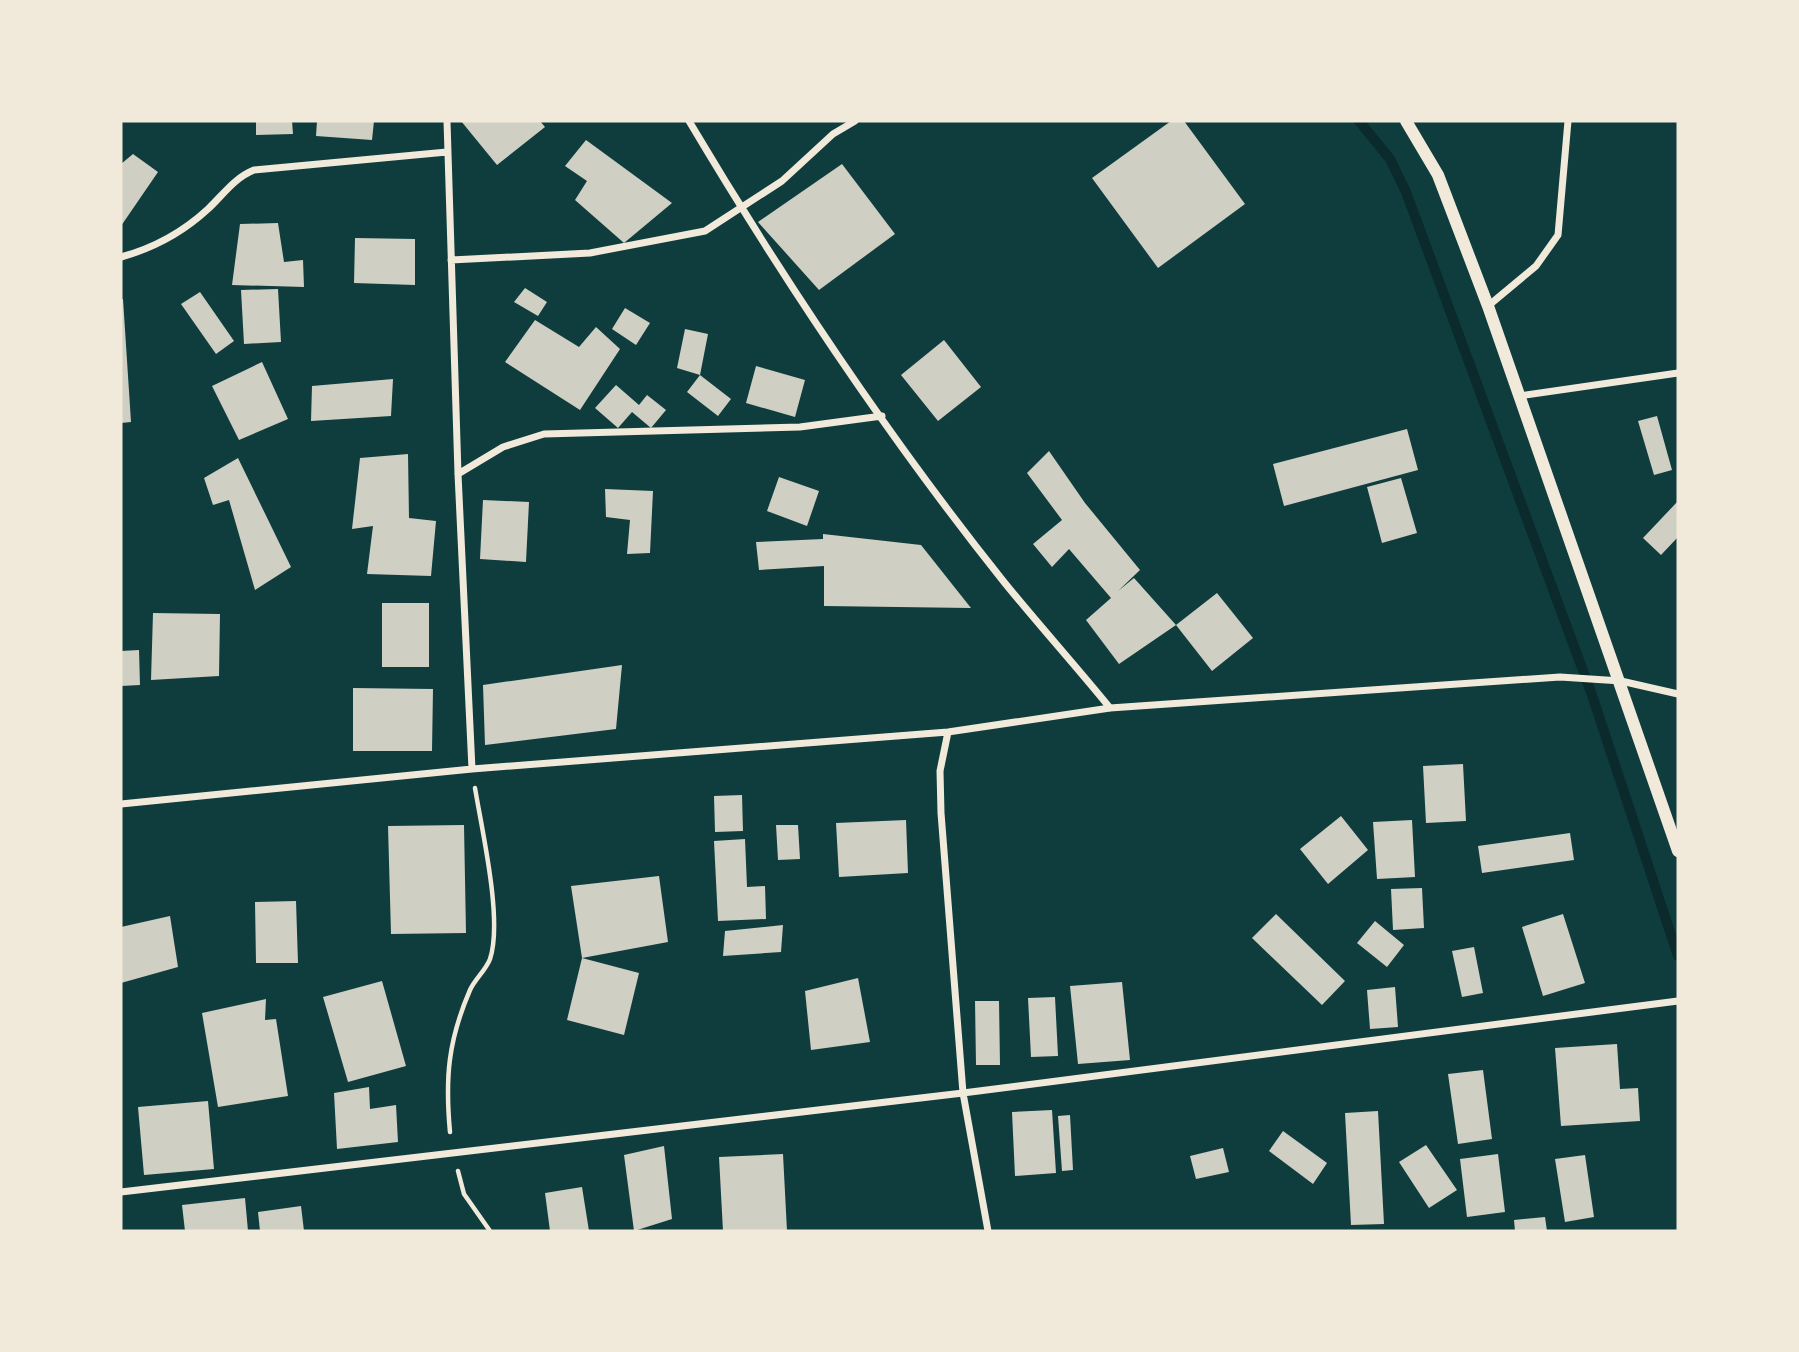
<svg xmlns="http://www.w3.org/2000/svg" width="1799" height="1352" viewBox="0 0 1799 1352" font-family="Literata,serif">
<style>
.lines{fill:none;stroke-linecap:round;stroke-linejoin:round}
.stream{stroke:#0a2a2b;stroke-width:10}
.building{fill:#cfcfc3}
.path{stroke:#f1e9da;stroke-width:4.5}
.minor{stroke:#f1e9da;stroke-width:7}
.tertiary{stroke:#f1e9da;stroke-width:12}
</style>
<rect width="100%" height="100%" fill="#0f3d3e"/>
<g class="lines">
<!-- stream -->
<path class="stream" d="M1359 121 1390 159 1406 192 1592 695 1678 956"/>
</g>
<!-- building -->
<path class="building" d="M256 121H292L293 134 256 135Z
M317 121H374L372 140 316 136Z
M461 121H540L545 127 497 165Z
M1171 121H1184L1245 204 1158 268 1092 178Z
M586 140 672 203 624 243 575 200 587 181 565 166Z
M133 154 158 172 121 226V164Z
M842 164 895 234 819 290 758 222Z
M278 223 284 262 303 260 304 287 232 285 240 224Z
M355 238 415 239V285L354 283Z
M525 288 547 302 538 316 514 302Z
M278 289 281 342 244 344 241 290Z
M200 292 234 341 216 354 181 304Z
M121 299H123L131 422 121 423Z
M625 308 650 323 636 345 612 329Z
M535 320 579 347 596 327 620 349 580 410 505 362Z
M685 329 708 334 700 375 677 368Z
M944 340 981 387 938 421 901 375Z
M262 362 288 419 239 440 212 386Z
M756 366 805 380 795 417 746 403Z
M700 375 731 399 718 416 687 392Z
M393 379 391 416 311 421 312 386Z
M616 385 639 405 647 395 666 410 651 428 632 412 618 428 595 408Z
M1657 416 1672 470 1654 475 1638 421Z
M1407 429 1418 470 1284 506 1273 464Z
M1049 451 1085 503 1140 570 1118 591 1134 578 1176 625 1119 664 1086 620 1111 598 1069 549 1052 567 1033 544 1062 520 1027 473Z
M408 454 409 518 436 521 431 576 367 574 373 526 352 529 360 458Z
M238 458 291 567 255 590 229 500 213 505 204 478Z
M779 477 819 491 807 526 767 511Z
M1401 478 1417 533 1382 543 1367 487Z
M605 489 653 491 650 553 627 554 630 520 606 517Z
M483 500 529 502 526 562 480 559Z
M1678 501V537L1661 555 1643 538Z
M823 534 921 545 971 608 824 606V566L759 570 756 542 823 539Z
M1217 593 1253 638 1212 671 1176 625Z
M382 603H429V667H382Z
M153 613 220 614 219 676 151 680Z
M139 650 140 685 121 686V651Z
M622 665 616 729 485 745 483 685Z
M353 688 433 689 432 751H353Z
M1463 764 1466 821 1426 823 1423 766Z
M742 795 743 831 715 832 714 796Z
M1341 816 1368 850 1328 884 1300 849Z
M906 820 908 873 839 877 836 823Z
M1412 820 1415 877 1377 879 1373 822Z
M464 825 466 933 391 934 388 826Z
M776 825H798L800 859 778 860Z
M1570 833 1574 860 1482 873 1478 846Z
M745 839 747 887 765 886 766 919 718 921 714 841Z
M659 876 668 942 582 958 571 886Z
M1422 888 1424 928 1393 930 1391 889Z
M296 901 298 963H256L255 902Z
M1276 914 1345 981 1322 1005 1252 938Z
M1563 914 1585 983 1543 996 1522 927Z
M170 916 178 967 121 983V927Z
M1375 921 1404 945 1387 967 1357 943Z
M783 925 781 952 723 956 725 931Z
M1474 947 1483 993 1462 997 1452 951Z
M582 958 639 973 624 1035 567 1020Z
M858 978 870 1042 811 1050 805 991Z
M382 981 406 1066 348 1082 323 997Z
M1122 982 1130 1060 1078 1064 1070 986Z
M1395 987 1398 1027 1370 1029 1367 990Z
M1055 997 1058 1056 1031 1057 1028 998Z
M266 999 265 1020 276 1019 288 1096 218 1107 202 1013Z
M975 1001H999L1000 1065H976Z
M1617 1044 1620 1089 1638 1088 1640 1121 1561 1126 1555 1048Z
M1483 1070 1492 1139 1458 1144 1448 1074Z
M369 1087 370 1109 396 1105 398 1142 337 1149 334 1093Z
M208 1101 214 1169 144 1175 138 1107Z
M1052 1110 1056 1173 1015 1176 1012 1112Z
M1378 1111 1384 1224 1351 1225 1345 1113Z
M1070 1115 1073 1170 1062 1171 1058 1116Z
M1283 1131 1327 1163 1313 1184 1269 1151Z
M1426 1145 1457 1190 1429 1208 1399 1162Z
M664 1146 672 1219 634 1231 624 1155Z
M1223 1148 1229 1172 1196 1179 1190 1156Z
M783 1154 787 1231H723L719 1157Z
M1498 1154 1505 1212 1467 1217 1460 1159Z
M1585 1155 1594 1217 1565 1222 1555 1159Z
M582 1187 589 1231H550L545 1193Z
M245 1198 248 1231H185L182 1205Z
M301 1206 304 1231H260L258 1212Z
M1545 1217 1547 1231H1515L1514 1220Z"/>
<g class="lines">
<!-- path -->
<path class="path" d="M450 1132C445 1078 448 1041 470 990 475 979 486 970 490 959 503 920 482 831 475 788
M458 1171 464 1194 490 1231"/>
<!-- minor -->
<path class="minor" d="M447 121 458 474 472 769
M689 121C783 279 889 438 1004 582 1038 624 1075 665 1110 708
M121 257C154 248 182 233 208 209 223 195 234 178 254 170L447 152
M451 260 590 253 705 231 782 181 833 134 855 121
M1488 306 1536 266 1558 235 1568 121
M1519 396 1678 373
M458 474 503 447 544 434 800 427 882 416
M948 732 940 771 941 813 963 1093 988 1231
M121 804 472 769 948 732 1110 708 1560 677 1621 681 1678 694
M121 1192 963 1093 1678 1001"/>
<!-- tertiary -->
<path class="tertiary" d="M1406 121 1438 175 1488 306 1678 851"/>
</g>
<!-- border -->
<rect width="1799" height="1352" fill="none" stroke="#f1e9da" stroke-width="245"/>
</svg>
